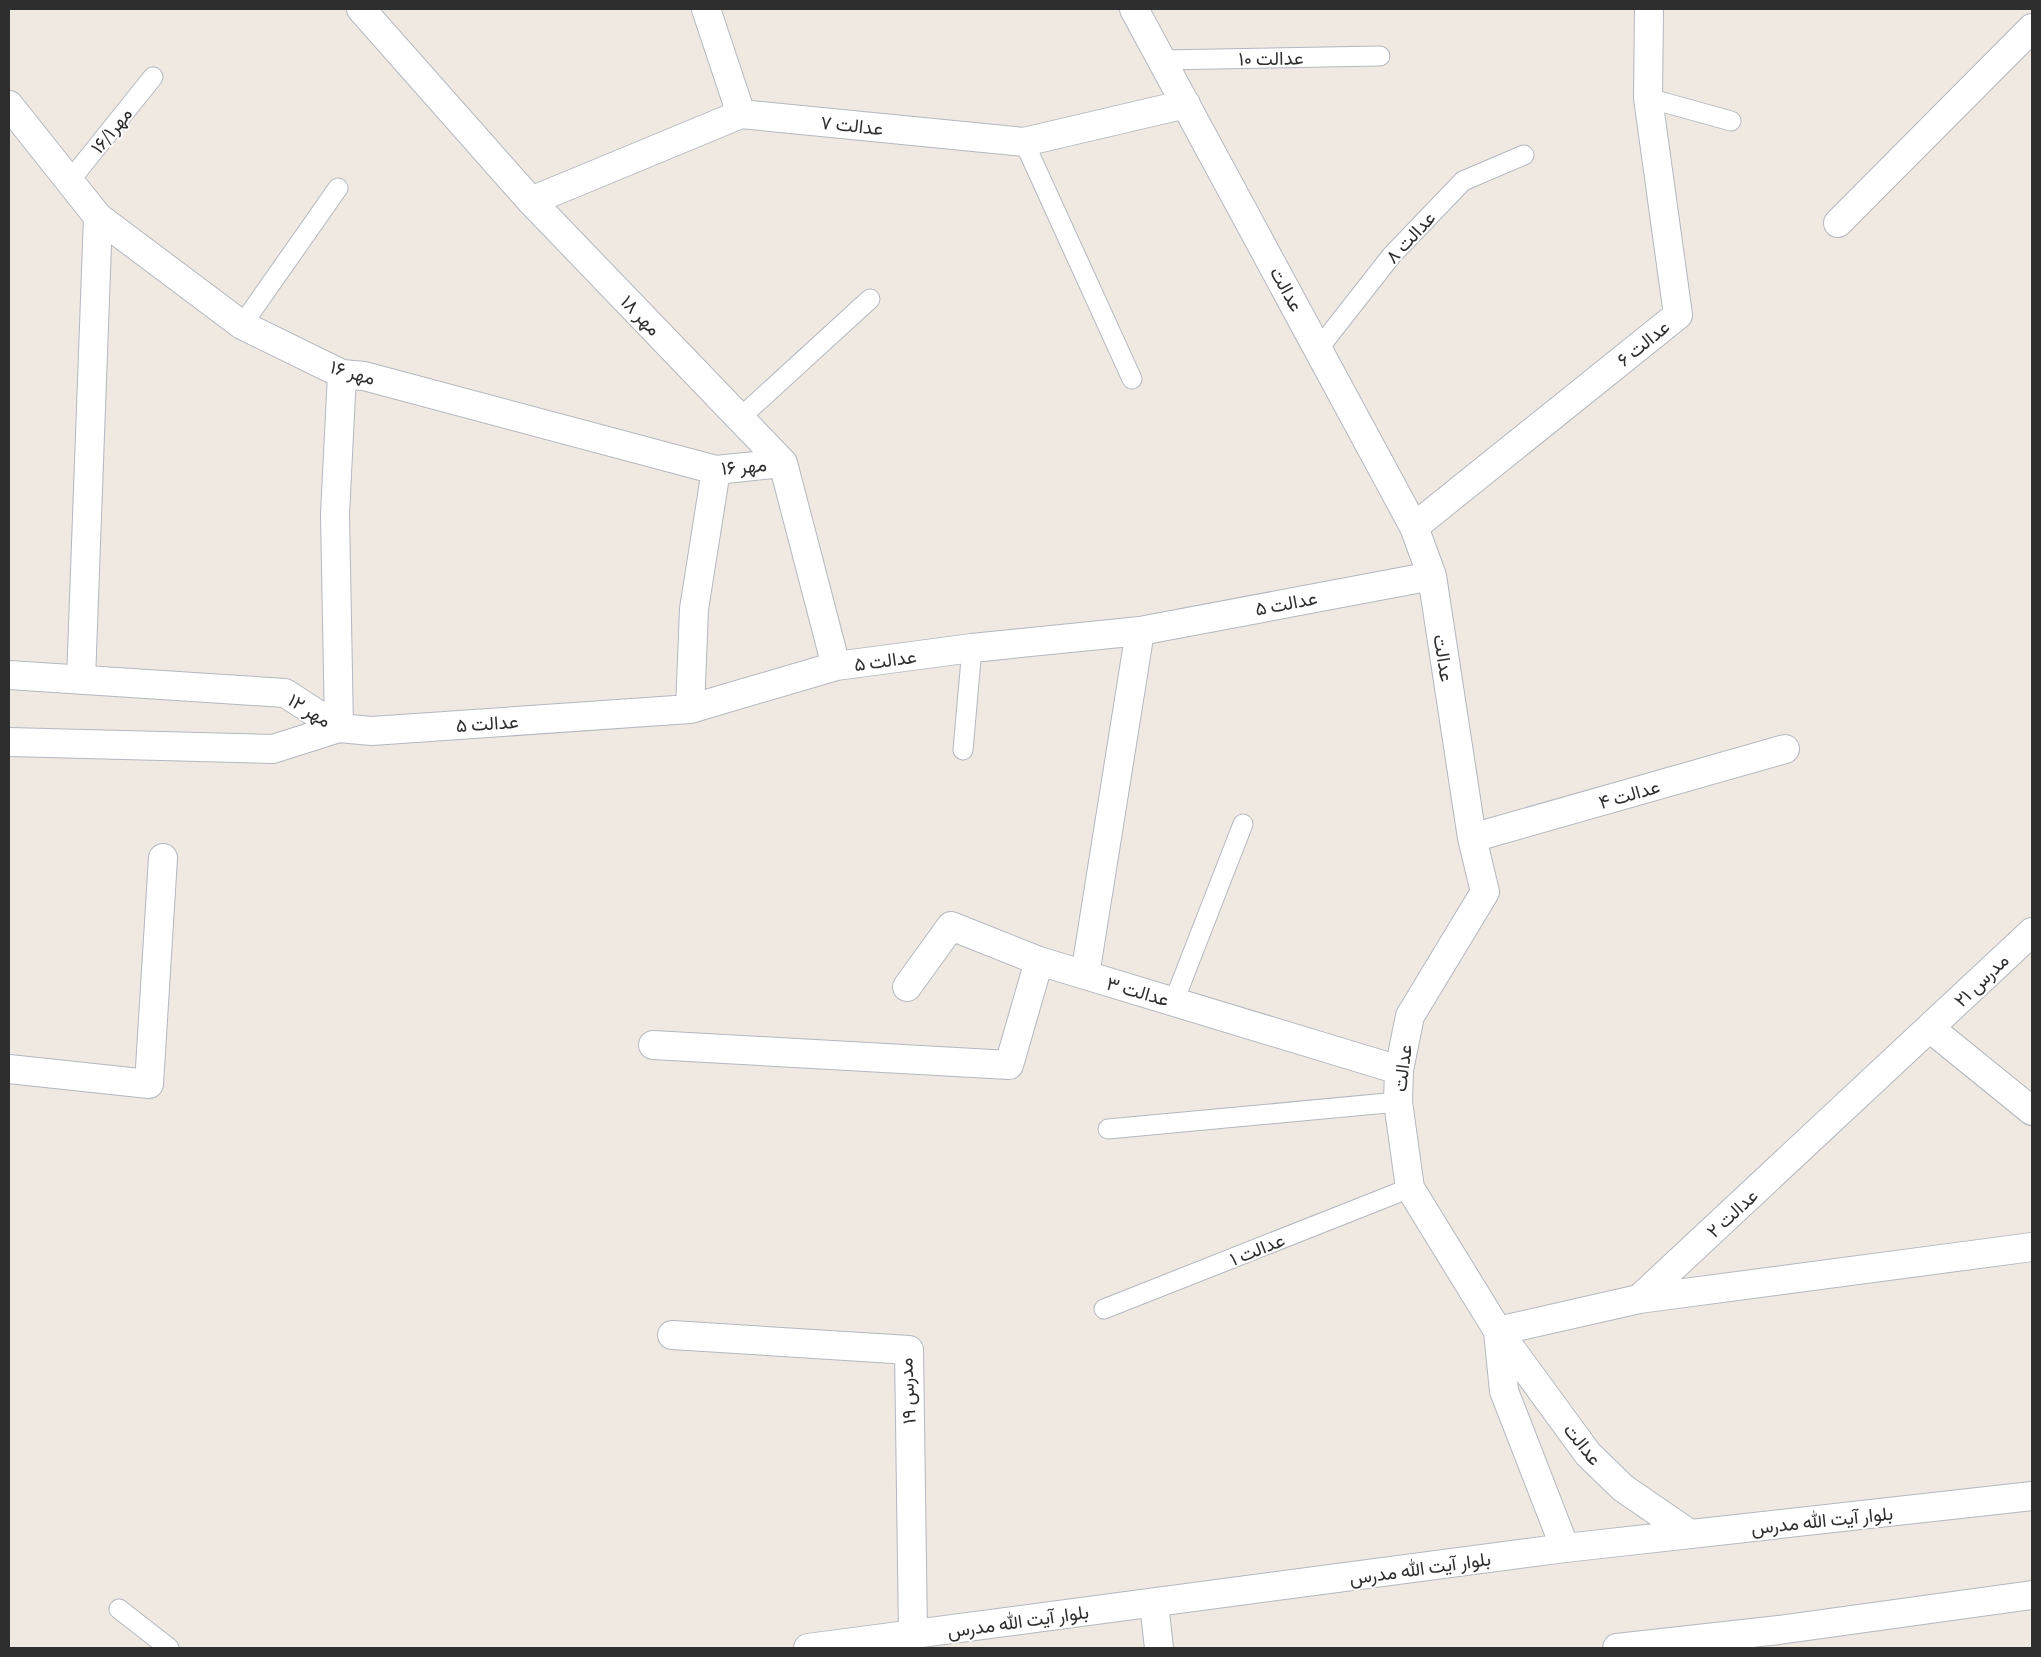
<svg xmlns="http://www.w3.org/2000/svg" width="2041" height="1657" viewBox="0 0 2041 1657" font-family="'PT Sans Narrow',Vazirmatn,sans-serif">
<style>
.lines{fill:none;stroke-linecap:round;stroke-linejoin:round}
.lane-casing{stroke:#b4b7c1;stroke-width:21}
.street-casing{stroke:#b4b7c1;stroke-width:30}
.secondary-casing{stroke:#b4b7c1;stroke-width:30}
.lane{stroke:#fff;stroke-width:19}
.street{stroke:#fff;stroke-width:28}
.secondary{stroke:#fff;stroke-width:28}
.labels{text-anchor:middle;dominant-baseline:central;stroke-width:4;stroke-linejoin:round;paint-order:stroke}
.street-label{font-size:19px;fill:#2e2e2e;stroke:#fff}
</style>
<rect width="100%" height="100%" fill="#efe9e1"/>
<g class="lines">
<!-- lane casing -->
<g class="lane-casing">
<path id="lane" d="M1162 60 1380 56
M1648 98 1731 121
M1024 142 1132 379
M68 183 153 77
M242 325 338 188
M1319 348 1392 255 1463 181 1524 155
M741 417 870 299
M963 750 972 648
M1174 1001 1243 824
M1108 1129 1398 1102
M1104 1309 1410 1188
M119 1609 169 1648"/>
</g>
<!-- street casing -->
<g class="street-casing">
<path id="street" d="M361 9 531 201 783 463 836 666
M706 9 741 114
M1134 9 1414 527 1432 576 1472 838 1485 892 1410 1016 1399 1070 1398 1102 1410 1188 1498 1331 1588 1454 1623 1488 1690 1534
M9 105 98 217 242 325 342 374 364 376 716 470 783 463
M531 201 741 114 1024 142 1186 104
M1838 223 2032 28
M1414 527 1678 315 1648 98 1649 9
M9 675 285 693 339 728
M81 680 98 217
M690 709 694 609 716 470
M339 728 335 514 342 374
M9 742 273 749 339 728 372 731 690 709 836 666 972 648 1140 631 1432 576
M1472 838 1785 749
M1085 975 1140 631
M907 987 951 926 1039 961 1399 1070
M1931 1029 2032 1111
M653 1045 1009 1065 1039 961
M9 1069 149 1084 163 858
M1639 1299 2032 1247
M1498 1331 1639 1299 2032 932
M1498 1332 1504 1391 1565 1548
M672 1335 909 1350 913 1635"/>
</g>
<!-- secondary casing -->
<g class="secondary-casing">
<path id="secondary" d="M1154 1603 1159 1648
M808 1648 1565 1548 2032 1496
M1617 1648 1779 1630 2032 1595"/>
</g>
<!-- lane -->
<use href="#lane" class="lane"/>
<!-- street -->
<use href="#street" class="street"/>
<!-- secondary -->
<use href="#secondary" class="secondary"/>
</g>
<g class="labels">
<!-- street labels -->
<g class="street-label">
<text transform="translate(1271 58) rotate(-1)">عدالت ۱۰</text>
<text transform="translate(852 125) rotate(6)">عدالت ۷</text>
<text transform="translate(111 130) rotate(-51)">مهر۱۶/۱</text>
<text transform="translate(1410 237) rotate(-47)">عدالت ۸</text>
<text transform="translate(1287 289) rotate(61)">عدالت</text>
<text transform="translate(641 315) rotate(46)">مهر ۱۸</text>
<text transform="translate(1643 343) rotate(-39)">عدالت ۶</text>
<text transform="translate(353 372) rotate(16)">مهر ۱۶</text>
<text transform="translate(744 466) rotate(-5)">مهر ۱۶</text>
<text transform="translate(1286 603) rotate(-11)">عدالت ۵</text>
<text transform="translate(1444 658) rotate(81)">عدالت</text>
<text transform="translate(885 660) rotate(-8)">عدالت ۵</text>
<text transform="translate(310 710) rotate(32)">مهر ۱۲</text>
<text transform="translate(487 723) rotate(-4)">عدالت ۵</text>
<text transform="translate(1629 794) rotate(-16)">عدالت ۴</text>
<text transform="translate(1981 980) rotate(-44)">مدرس ۲۱</text>
<text transform="translate(1138 991) rotate(16)">عدالت ۳</text>
<text transform="translate(1402 1068) rotate(-83)">عدالت</text>
<text transform="translate(1732 1213) rotate(-43)">عدالت ۲</text>
<text transform="translate(1257 1249) rotate(-22)">عدالت ۱</text>
<text transform="translate(907 1391) rotate(-93)">مدرس ۱۹</text>
<text transform="translate(1583 1444) rotate(51)">عدالت</text>
<text transform="translate(1822 1520) rotate(-6)">بلوار آیت الله مدرس</text>
<text transform="translate(1420 1568) rotate(-8)">بلوار آیت الله مدرس</text>
<text transform="translate(1018 1621) rotate(-8)">بلوار آیت الله مدرس</text>
</g>
</g>
<!-- border -->
<rect width="2041" height="1657" fill="none" stroke="#2e2e2e" stroke-width="20"/>
</svg>
